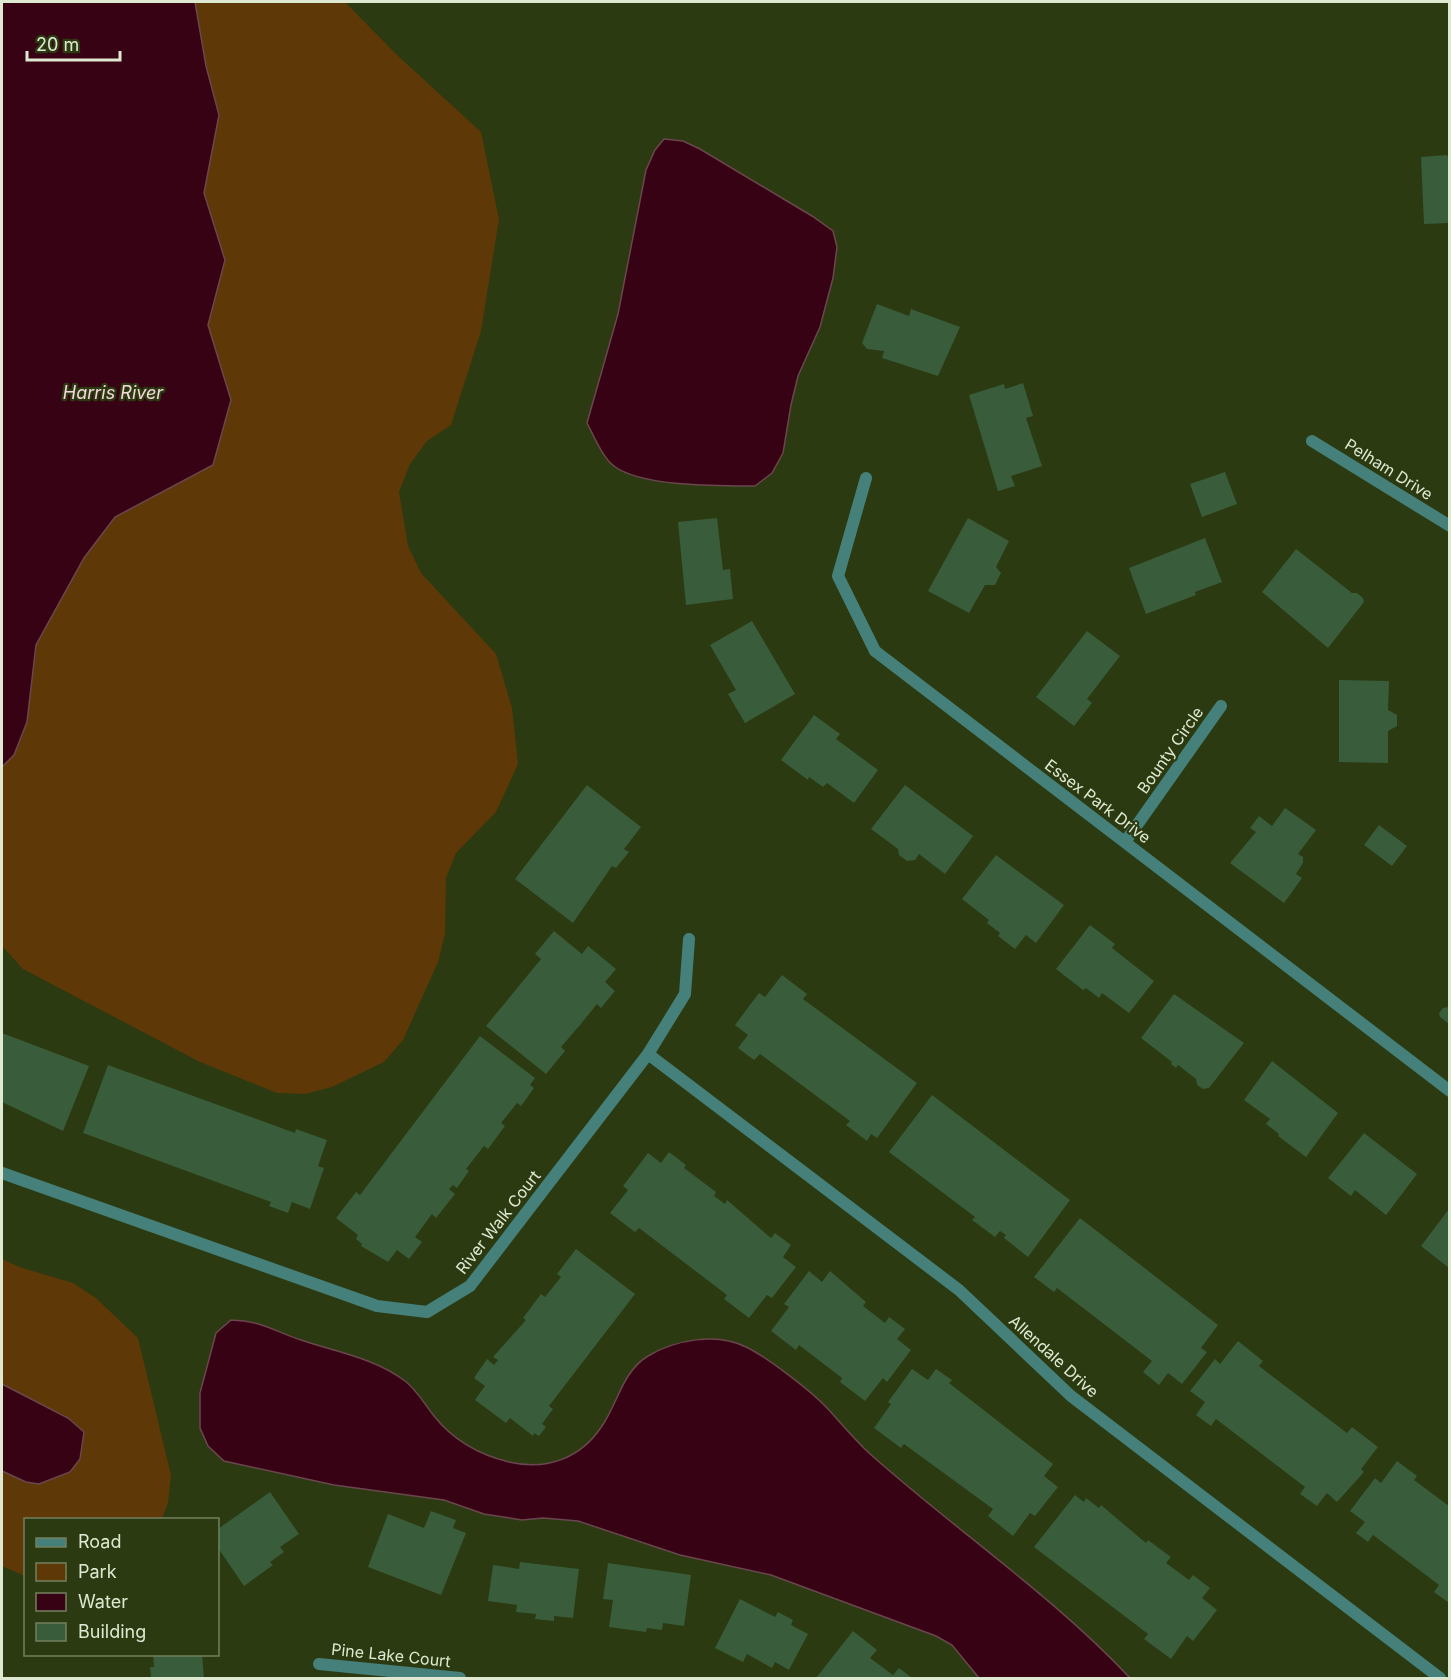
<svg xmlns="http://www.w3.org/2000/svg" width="1451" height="1680" viewBox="0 0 1451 1680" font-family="Inter,sans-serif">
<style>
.green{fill:#5f3807}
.water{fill:#380215;stroke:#6a474e;stroke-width:1.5}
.building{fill:#395c3b}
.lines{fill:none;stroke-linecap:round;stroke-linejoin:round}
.service{stroke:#45817a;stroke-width:12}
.minor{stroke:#45817a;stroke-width:12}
.labels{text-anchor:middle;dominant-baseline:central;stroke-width:4.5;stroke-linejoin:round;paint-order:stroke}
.street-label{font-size:16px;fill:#dfe9d2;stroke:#2b3a10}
.water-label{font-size:18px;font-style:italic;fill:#f4d6db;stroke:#2b3a10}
</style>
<rect width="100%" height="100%" fill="#2b3a10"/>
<!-- green -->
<path class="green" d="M195 2H345L397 55 481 132 499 219 481 331 451 425 427 441 410 464 399 492 408 546 421 573 496 654 512 708 518 764 496 812 456 853 446 878 445 934 438 962 403 1040 384 1062 332 1087 305 1094 277 1093 200 1062 23 969 2 946V767L14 755 27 722 36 645 84 558 115 517 213 465 231 400 208 325 225 260 204 193 219 115 206 66Z
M2 1259 19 1267 73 1283 96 1298 138 1338 171 1475 168 1503 162 1519 26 1520 25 1576 2 1566V1471L26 1482 68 1418 2 1384Z"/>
<!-- water -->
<path class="water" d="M2 2H195L206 66 219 115 204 193 225 260 208 325 231 400 213 465 115 517 84 558 36 645 27 722 14 755 2 767Z
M664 139 683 141 700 149 812 216 833 231 837 247 833 278 820 327 798 376 791 405 783 453 772 473 755 486C721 486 641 487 614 466 602 457 594 436 587 423L618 314 646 170 655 150Z
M231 1320C263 1321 273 1331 301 1340 336 1352 375 1358 405 1381 417 1390 425 1405 434 1416 453 1440 480 1455 509 1462 547 1471 581 1458 602 1426 618 1403 622 1372 648 1356 675 1340 716 1332 746 1347 767 1357 811 1391 827 1408 841 1423 854 1439 869 1453 955 1530 1051 1594 1130 1678H979L952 1645 936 1636 771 1575 680 1555 578 1521 543 1518 522 1520 484 1514 444 1500 334 1485 224 1461 208 1446 200 1428V1393L216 1333Z
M2 1384 68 1418 84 1432 80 1459 70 1472 39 1484 26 1482 2 1471Z"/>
<!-- building -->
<path class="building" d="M1446 155 1449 157V223L1424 224 1421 157Z
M877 304 909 316 911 309 960 327 938 376 882 358 884 351 867 349 862 343Z
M1023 383 1033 416 1026 418 1042 466 1011 476 1015 486 998 491 969 395 1004 384 1005 389Z
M1225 472 1237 504 1202 517 1190 484Z
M717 518 723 570 730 569 733 599 686 605 678 522Z
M968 518 1009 541 996 567 1001 573 995 585H985L969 613 928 591Z
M1205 538 1222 582 1195 592 1196 595 1146 614 1129 568Z
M1296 549 1352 593H1357L1363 598 1364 602 1328 648 1262 592Z
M752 621 795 694 745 723 728 694 736 690 710 645Z
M1087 631 1120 656 1087 699 1092 703 1074 726 1036 697Z
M1339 680 1389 681 1388 710 1397 715V726L1388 731V763L1339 762Z
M814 715 840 734 836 739 878 770 854 803 827 783 823 787 809 777 808 780 781 760Z
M587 785 641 827 624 849 629 852 616 868 612 866 573 923 515 879Z
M905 785 973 836 945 874 919 854 915 860 907 861 899 855 898 849 871 829Z
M1285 808 1316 830 1298 854 1303 857V863L1296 874 1302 878 1284 903 1230 863 1256 832 1250 828 1259 816 1272 826Z
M1379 825 1407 846 1392 866 1364 845Z
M996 855 1064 905 1036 943 1026 935 1015 949 998 936 1000 933 987 923 989 920 962 899Z
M1090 925 1115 944 1112 948 1154 981 1129 1013 1102 993 1099 998 1086 988 1083 990 1056 969Z
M554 931 582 954 588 946 616 969 605 982 615 991 601 1008 597 1004 580 1025 561 1047 565 1051 546 1074 486 1026 541 959 535 954Z
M782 975 807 994 803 999 917 1083 877 1138 871 1134 867 1141 846 1125 850 1121 760 1054 754 1060 738 1048 748 1035 735 1025 759 993 765 997Z
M1174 994 1244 1043 1209 1088 1203 1089 1197 1085 1196 1079 1178 1065 1176 1068 1171 1064 1172 1062 1141 1038Z
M1449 1007V1024L1440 1017 1439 1013 1443 1008Z
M2 1033 89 1066 63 1131 2 1102Z
M480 1036 535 1078 530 1085 534 1088 521 1106 517 1103 501 1123 505 1126 488 1149 484 1146 466 1169 469 1171 457 1188 453 1185 449 1189 455 1194 436 1218 432 1214 415 1237 422 1242 409 1259 397 1250 388 1262 361 1246 362 1244 356 1239 358 1235 336 1218 356 1192 360 1195Z
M1272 1061 1338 1113 1306 1157 1278 1136 1279 1134 1266 1124 1270 1119 1244 1100Z
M108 1065 295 1133 296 1129 327 1140 318 1166 324 1168 310 1209 292 1202 288 1213 269 1206 271 1202 83 1133Z
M932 1095 1070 1200 1028 1257 1004 1238 1006 1235 1000 1231 995 1237 972 1220 975 1217 889 1152Z
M1364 1133 1417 1174 1386 1215 1355 1190 1351 1196 1328 1178Z
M669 1152 686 1165 684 1168 716 1192 714 1196 725 1204 727 1200 771 1238 775 1233 791 1245 783 1257 796 1267 772 1298 767 1295 749 1318 724 1299 727 1295 639 1228 635 1232 610 1213 628 1190 623 1186 648 1153 661 1163Z
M1449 1209V1268L1421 1246Z
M1080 1218 1218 1325 1201 1348 1207 1352 1182 1384 1168 1373 1159 1385 1143 1372 1152 1361 1057 1288 1054 1292 1034 1277Z
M576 1249 635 1294 549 1406 553 1409 542 1424 546 1427 539 1436 534 1433 533 1436 510 1418 506 1423 475 1400 485 1386 474 1378 487 1359 494 1365 498 1360 493 1357 526 1320 523 1318 541 1294 545 1297 561 1277 557 1274Z
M809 1271 822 1282 830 1271 866 1302 863 1306 885 1323 889 1317 905 1329 897 1339 911 1350 887 1382 883 1378 865 1401 840 1382 842 1378 799 1345 796 1350 771 1331 789 1307 784 1304Z
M1238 1341 1263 1361 1259 1366 1347 1433 1352 1427 1378 1447 1361 1469 1364 1472 1337 1502 1327 1493 1317 1506 1300 1494 1305 1487 1216 1419 1211 1426 1196 1415 1205 1402 1190 1391 1215 1359 1220 1364Z
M912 1369 928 1380 936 1369 952 1380 949 1383 1053 1464 1044 1476 1058 1487 1035 1516 1030 1513 1013 1536 988 1516 993 1509 904 1444 901 1448 874 1428 891 1404 888 1402Z
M1397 1461 1417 1476 1414 1480 1449 1506V1603L1434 1592 1439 1585 1373 1535 1368 1542 1356 1533 1365 1522 1350 1511 1375 1478 1381 1483Z
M270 1492 299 1534 280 1547 284 1552 270 1562 273 1565 244 1586 218 1548V1529Z
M1075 1495 1084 1502 1086 1498 1099 1508 1101 1505 1146 1543 1148 1540 1171 1557 1166 1563 1189 1580 1193 1575 1210 1588 1202 1598 1217 1610 1193 1641 1187 1636 1171 1659 1144 1639 1148 1634 1034 1547Z
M431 1511 456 1520 453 1528 466 1533 441 1595 368 1567 388 1514 424 1528Z
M520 1562 579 1569 573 1618 554 1616V1621L535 1619 536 1614 516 1612 517 1605 488 1601 493 1565 519 1569Z
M608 1563 691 1575 684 1626 663 1623 662 1630 647 1628 646 1632 609 1627 613 1600 603 1599Z
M740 1599 775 1617 778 1612 793 1620 791 1625 808 1634 789 1670 775 1662 772 1668 747 1654 743 1662 715 1648Z
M853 1631 877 1650 870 1658 893 1675 899 1668 912 1678H816Z
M153 1654H202L204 1678H151L150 1667H154Z"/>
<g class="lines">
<!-- service -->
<path class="service" d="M1312 441 1450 526"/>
<!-- minor -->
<path class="minor" d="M866 478 838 576 875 651 1450 1091
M1125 842 1221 706
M648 1054 959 1290 1071 1396 1440 1678
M2 1173 377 1306 427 1312 470 1286 648 1054 685 994 689 939
M319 1664 460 1678"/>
</g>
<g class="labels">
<!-- street labels -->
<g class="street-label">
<text transform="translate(1389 469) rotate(32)">Pelham Drive</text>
<text transform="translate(1170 750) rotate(-55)">Bounty Circle</text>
<text transform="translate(1098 801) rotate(37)">Essex Park Drive</text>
<text transform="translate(498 1222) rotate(-52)">River Walk Court</text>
<text transform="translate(1054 1356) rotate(42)">Allendale Drive</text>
<text transform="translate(391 1655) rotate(6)">Pine Lake Court</text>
</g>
<!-- water labels -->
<g class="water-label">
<text x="113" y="392">Harris River</text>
</g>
</g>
<!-- border -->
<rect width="1451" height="1680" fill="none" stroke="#dfe9d2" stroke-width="6"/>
<!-- legend -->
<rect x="24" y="1518" width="195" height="138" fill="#2b3a10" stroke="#73805e" stroke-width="1.5"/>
<rect x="36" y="1538" width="30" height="9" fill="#45817a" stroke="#73805e" stroke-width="1.5"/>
<text x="78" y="1548" font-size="18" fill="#dfe9d2">Road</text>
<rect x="36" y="1563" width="30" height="18" fill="#5f3807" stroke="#73805e" stroke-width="1.5"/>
<text x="78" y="1578" font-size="18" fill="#dfe9d2">Park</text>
<rect x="36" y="1593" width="30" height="18" fill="#380215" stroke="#73805e" stroke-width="1.5"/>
<text x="78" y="1608" font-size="18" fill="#dfe9d2">Water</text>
<rect x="36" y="1623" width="30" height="18" fill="#395c3b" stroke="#73805e" stroke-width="1.5"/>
<text x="78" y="1638" font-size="18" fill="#dfe9d2">Building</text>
<!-- scale -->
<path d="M27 51v9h93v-9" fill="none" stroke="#dfe9d2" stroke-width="3"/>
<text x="36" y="51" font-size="18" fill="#dfe9d2" stroke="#2b3a10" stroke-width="4.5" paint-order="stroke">20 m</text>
</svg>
